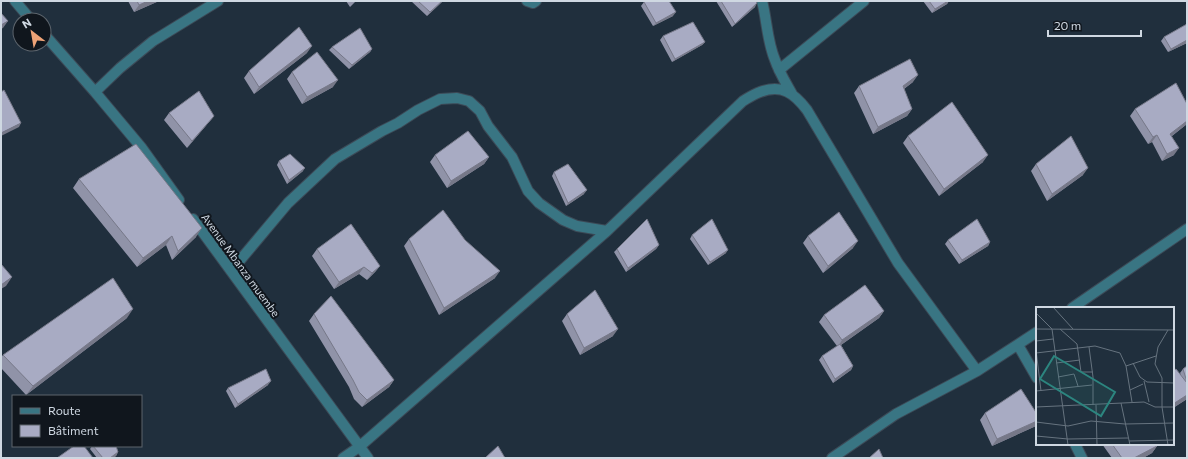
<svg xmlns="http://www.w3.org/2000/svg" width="1188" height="459" viewBox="0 0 1188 459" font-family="Commissioner,sans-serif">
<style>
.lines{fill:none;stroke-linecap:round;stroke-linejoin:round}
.minor-casing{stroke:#3c4a57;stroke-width:12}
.minor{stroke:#397583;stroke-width:10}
.wall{fill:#9093a8}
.shaded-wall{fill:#767888}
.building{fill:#a8abc3;stroke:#767888}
.labels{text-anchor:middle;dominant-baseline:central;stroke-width:4;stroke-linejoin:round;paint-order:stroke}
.street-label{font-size:11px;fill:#cfd8e2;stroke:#10161d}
.inset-road{fill:none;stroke:#66737f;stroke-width:1}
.view{fill:#2c857f;fill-opacity:0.15;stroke:#2c857f;stroke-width:2}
.inset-edge{fill:none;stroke:#cfd8e2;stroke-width:2}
</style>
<rect width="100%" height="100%" fill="#202f3d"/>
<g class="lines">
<!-- minor casing -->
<g class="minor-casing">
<path id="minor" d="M15 1 31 20
M527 1 533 3 536 1
M762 1C767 20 767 41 775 60 779 72 786 83 792 94
M44 34 95 92 141 147 179 200
M779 70 864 1
M95 92 120 68 153 41 218 1
M193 219 368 458
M231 271 288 203 335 159 382 131 398 123 418 110 440 99 457 98 469 101 480 111 488 126 512 157 528 191 539 203 563 220 577 226 607 231
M1072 308 1187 229
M1018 345 1037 378
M1075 444 1082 458
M343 458 359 447 607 231 743 101C748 98 754 94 760 92 782 84 794 93 807 110L898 263 977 371
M832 458 896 414 977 371 1037 332"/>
</g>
<!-- minor -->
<use href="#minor" class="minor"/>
</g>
<!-- wall -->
<path class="wall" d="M128 1H159L134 12Z
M346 1H356L350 7Z
M411 1H443L427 16Z
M716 1H756L755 7 732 27Z
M923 1H949L947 4 932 13Z
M644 2 673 16 653 26 641 6Z
M1187 24V43L1168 52 1161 41 1164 37Z
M663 36 705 42 702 45 672 62 660 40Z
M332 47 372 49 370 52 349 69 329 50Z
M307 53 254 94 244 78 249 71Z
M292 72 333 87 302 104 287 79Z
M913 82 904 89 912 109 907 116 873 134 854 93 859 86Z
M1135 109 1187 124 1172 136 1174 155 1162 161 1152 142 1148 144 1130 116Z
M169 113 214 116 209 122 187 148 164 120Z
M908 136 983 162 939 196 903 143Z
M435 155 489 157 484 164 447 188 430 162Z
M279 161 303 171 287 184 277 165Z
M1036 164 1083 175 1047 201 1031 171Z
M554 172 584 194 566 206 552 176Z
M79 179 196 237 172 260 166 245 137 267 73 188Z
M692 235 726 253 708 265 690 239Z
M808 236 853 248 823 273 803 243Z
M409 239 465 240 495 278 439 315 404 246Z
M948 240 990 242 988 246 959 264 945 244Z
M659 245 656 249 626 272 614 252 617 249Z
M317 249 380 266 375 272 367 280 359 274 334 289 312 256Z
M884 311 879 318 841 345 853 366 851 370 833 383 819 360 822 356 837 346 819 322 824 315Z
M314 314 394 380 389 387 362 407 354 399 349 387 309 321Z
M567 314 613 336 580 355 562 321Z
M127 318 26 395 1 368V357L3 355Z
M1187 366V399L1173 408V371L1181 375 1180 373 1183 369Z
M268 385 235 408 226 391 228 388Z
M985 413 1037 414V425L1036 426 992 446 980 420Z
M1102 444H1156L1157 446 1152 453 1143 458H1112Z
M92 446H116L118 452 116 456 113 458H97L90 449Z"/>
<!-- shaded-wall -->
<path class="shaded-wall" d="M148 1H159L134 12 139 5Z
M442 1H443L427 16 430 12Z
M948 1H949L947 4 932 13 935 9Z
M757 3 755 7 732 27 735 24Z
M676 12 673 16 653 26 656 23Z
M8 21 3 28 1 29V25Z
M1187 40V43L1168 52 1171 49Z
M705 42 702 45 672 62 675 59Z
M312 46 307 53 254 94 259 87Z
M372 49 370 52 349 69 352 65Z
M918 75 913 82 898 93 903 86Z
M338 80 333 87 302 104 307 97Z
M912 109 907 116 873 134 878 127Z
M214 116 209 122 187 148 192 141Z
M1187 121V124L1165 141 1170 134Z
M21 123 19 127 1 136V133Z
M1157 135 1152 142 1148 144 1153 137Z
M1179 148 1174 155 1162 161 1167 154Z
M988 155 983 162 939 196 944 189Z
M489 157 484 164 447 188 451 181Z
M305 168 303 171 287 184 289 180Z
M1088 168 1083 175 1047 201 1052 194Z
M587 190 584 194 566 206 568 203Z
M202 228 196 237 172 260 178 251Z
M172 236 166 245 137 267 143 258Z
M858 241 853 248 823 273 828 266Z
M990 242 988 246 959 264 962 260Z
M659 245 656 249 626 272 628 268Z
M728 250 726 253 708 265 710 262Z
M380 266 375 272 367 280 372 273Z
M364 267 359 274 334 289 339 282Z
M500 271 495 278 439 315 444 308Z
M12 277 6 286 1 289V285Z
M133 309 127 318 26 395 33 386Z
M884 311 879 318 838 347 842 340Z
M618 329 613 336 580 355 584 348Z
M853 366 851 370 833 383 835 379Z
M394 380 389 387 362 407 367 400Z
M271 381 268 385 235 408 238 404Z
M1187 395V399L1173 408V404Z
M1037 421V425L1036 426 992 446 997 439Z
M1157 446 1152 453 1143 458H1134Z
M118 452 116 456 113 458H110Z"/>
<!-- building -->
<path class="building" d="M137 1H148L139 5Z
M418 1H442L430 12Z
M645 1H669L676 12 656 23 644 2Z
M721 1H756L757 3 735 24Z
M929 1H948L935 9Z
M1 13 8 21 1 25Z
M693 22 705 42 675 59 663 36Z
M1187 24V40L1171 49 1164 37Z
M299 27 312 46 259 87 249 71Z
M360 28 372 49 352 65 332 47Z
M317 52 338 80 307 97 292 72Z
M910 59 918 75 903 86 912 109 878 127 859 86Z
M1176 83 1187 104V121L1170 134 1179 148 1167 154 1157 135 1153 137 1135 109Z
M4 90 21 123 1 133V92Z
M199 91 214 116 192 141 169 113Z
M952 102 988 155 944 189 908 136Z
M468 131 489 157 451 181 435 155Z
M1071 136 1088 168 1052 194 1036 164Z
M136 144 202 228 178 251 172 236 143 258 79 179Z
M290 154 305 168 289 180 279 161Z
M568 164 587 190 568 203 554 172Z
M443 210 465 240 500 271 444 308 409 239Z
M839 212 858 241 828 266 808 236Z
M647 219 659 245 628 268 617 249Z
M712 219 728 250 710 262 692 235Z
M977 219 990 242 962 260 948 240Z
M351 224 380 266 372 273 364 267 339 282 317 249Z
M1 264 12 277 1 285Z
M113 278 133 309 33 386 3 355Z
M865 285 884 311 842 340 824 315Z
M595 290 618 329 584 348 567 314Z
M331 296 394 380 367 400 359 392 353 380 314 314Z
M840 344 853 366 835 379 822 356Z
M1187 366V382L1183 369Z
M266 369 271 381 238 404 228 388Z
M1176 369 1187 383V395L1173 404V371Z
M1021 389 1037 414V421L997 439 985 413Z
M1112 444H1156L1157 446 1134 458H1122Z
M74 446H84L93 458H57Z
M93 446H116L118 452 110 458H103Z
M498 446 505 458H485Z
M879 449 883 458H869Z"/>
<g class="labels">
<!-- street labels -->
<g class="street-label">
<text transform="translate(241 265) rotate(54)">Avenue Mbanza muembe</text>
</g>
</g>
<!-- overview -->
<g transform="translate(1036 307)">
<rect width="138" height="138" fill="#202f3d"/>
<path class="inset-road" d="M17 0 37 22M0 6 16 22 32 138M0 22 138 23M24 22 41 37 45 65H57M132 23 122 40 119 57 126 71V100L132 138M0 34 17 32M53 40 57 70V98M0 43 5 84M0 46 59 39 84 46 90 59 96 95M20 56 44 53M97 56 104 70 111 75 138 76M90 59 120 49M22 70 38 67 42 79M108 74 113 95M94 83 107 77M0 84 56 78M85 96 94 138M60 98 61 138M0 100 108 95 119 100H138M0 115 32 119 55 114 89 117 138 116M0 129 32 132 92 131M93 134 138 133"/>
<path class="view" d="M18 49 79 85 65 109 4 72Z"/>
<rect width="138" height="138" class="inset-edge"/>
</g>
<!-- border -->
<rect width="1188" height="459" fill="none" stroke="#cfd8e2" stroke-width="4"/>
<!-- legend -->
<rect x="12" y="395" width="130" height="52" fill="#10161d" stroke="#5c646c"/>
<rect x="20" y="408" width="20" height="6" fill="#397583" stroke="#5c646c"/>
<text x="48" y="415" font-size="12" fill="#cfd8e2">Route</text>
<rect x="20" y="425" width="20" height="12" fill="#a8abc3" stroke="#5c646c"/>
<text x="48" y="435" font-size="12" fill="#cfd8e2">Bâtiment</text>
<!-- north arrow -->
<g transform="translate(32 32) rotate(329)"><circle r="19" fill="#10161d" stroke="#5c646c"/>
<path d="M0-3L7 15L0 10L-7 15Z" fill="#efa377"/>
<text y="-6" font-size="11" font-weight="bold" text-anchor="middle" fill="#cfd8e2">N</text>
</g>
<!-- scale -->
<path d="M1048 30v6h93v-6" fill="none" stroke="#cfd8e2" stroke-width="2"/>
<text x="1054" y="30" font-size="12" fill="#cfd8e2" stroke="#10161d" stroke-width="3" paint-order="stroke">20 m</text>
</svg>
